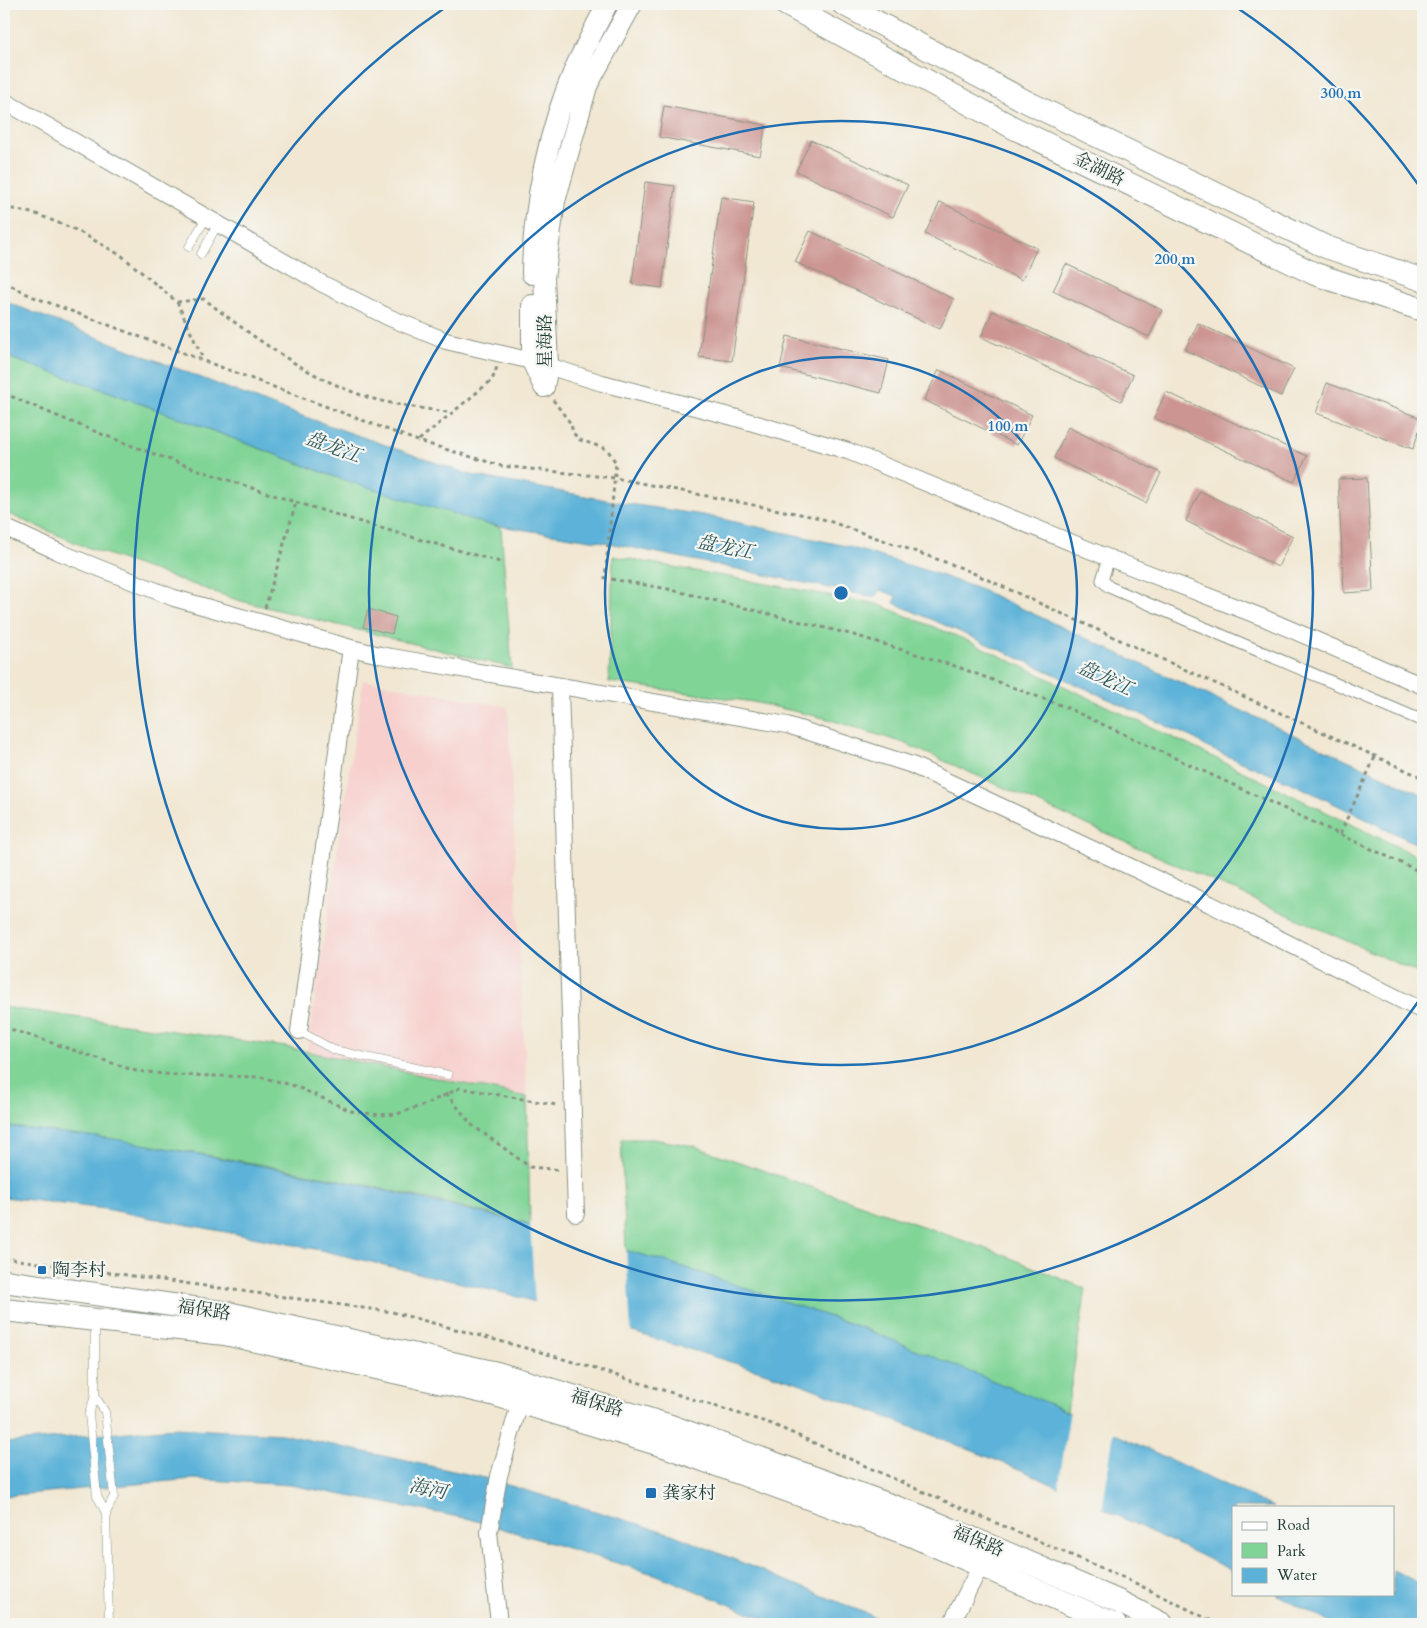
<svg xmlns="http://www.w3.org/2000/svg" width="1427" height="1628" viewBox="0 0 1427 1628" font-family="Cardo,'Noto Serif SC',serif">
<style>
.built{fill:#f7d0cd}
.green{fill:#80d496;stroke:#508865}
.water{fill:#5bb2d8;stroke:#3d7886}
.pier{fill:#f1e7d2}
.building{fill:#cc9592}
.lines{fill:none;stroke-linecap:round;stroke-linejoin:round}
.service-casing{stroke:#889283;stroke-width:9}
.pedestrian-casing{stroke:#889283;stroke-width:13}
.minor-casing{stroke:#889283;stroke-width:18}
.tertiary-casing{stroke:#889283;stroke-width:22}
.secondary-casing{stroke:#889283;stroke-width:24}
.path{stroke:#889283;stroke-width:3;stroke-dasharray:4 4;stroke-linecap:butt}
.service{stroke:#fff;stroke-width:8}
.pedestrian{stroke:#fff;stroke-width:11}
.minor{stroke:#fff;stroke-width:16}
.tertiary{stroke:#fff;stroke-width:20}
.secondary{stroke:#fff;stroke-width:22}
.ring{fill:none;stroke:#1f6fb2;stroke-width:2.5}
.poi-dot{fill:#1f6fb2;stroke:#f6f6f2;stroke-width:2}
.labels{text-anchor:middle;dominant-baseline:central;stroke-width:4.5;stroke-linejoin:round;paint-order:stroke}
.street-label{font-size:18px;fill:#1f3d34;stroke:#f6f6f2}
.poi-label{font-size:18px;fill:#1f3d34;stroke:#f6f6f2;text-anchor:start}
.water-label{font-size:19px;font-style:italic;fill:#2e5a5d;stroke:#f6f6f2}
.centre{fill:#1f6fb2;stroke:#f6f6f2;stroke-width:2.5}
.ring-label{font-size:15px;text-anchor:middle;font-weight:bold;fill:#1f6fb2;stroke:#f6f6f2;stroke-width:4.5;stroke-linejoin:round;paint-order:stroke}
</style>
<rect width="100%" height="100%" fill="#f6f6f2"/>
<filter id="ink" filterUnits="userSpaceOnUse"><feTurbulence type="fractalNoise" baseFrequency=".02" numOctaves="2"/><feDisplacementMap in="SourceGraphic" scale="10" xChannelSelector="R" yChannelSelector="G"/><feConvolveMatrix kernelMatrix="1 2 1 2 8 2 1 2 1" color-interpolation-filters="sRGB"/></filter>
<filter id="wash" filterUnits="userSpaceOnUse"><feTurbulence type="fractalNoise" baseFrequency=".0096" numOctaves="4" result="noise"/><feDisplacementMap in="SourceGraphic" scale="20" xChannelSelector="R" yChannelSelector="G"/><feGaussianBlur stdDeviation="1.12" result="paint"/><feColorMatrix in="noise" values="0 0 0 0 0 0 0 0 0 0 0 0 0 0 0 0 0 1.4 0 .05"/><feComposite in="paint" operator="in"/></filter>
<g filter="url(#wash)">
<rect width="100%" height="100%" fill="#f1e7d2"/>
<!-- built -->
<path class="built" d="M363 680 508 707 527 1097 307 1051Z"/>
<!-- green -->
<path class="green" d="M4 356 110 392 338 478 501 528 512 668 237 600 81 545 4 512Z
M613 556 877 604 964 639 1174 738 1423 859V975L904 743 824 718 753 702 609 682Z
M4 1007 286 1047 527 1097 530 1224C358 1179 181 1147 4 1126Z
M621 1139H653L694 1146 996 1252 1086 1289 1067 1412 860 1327 665 1261 626 1251Z"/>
<!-- water -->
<path class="water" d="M4 301 271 405 471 475 623 503 703 515 846 546 934 573 982 590 1423 795V847L1296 785 1206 747 1197 740C1096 693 996 647 894 603L896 596 880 590 874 597 604 542 486 524 338 478 110 392 4 356Z
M4 1126 115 1139 340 1180 517 1221 665 1261 860 1327 1048 1403 1273 1507H1233V1571L1024 1471 796 1382 512 1295 320 1250 105 1209 4 1197Z
M174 1428 282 1434 481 1477 672 1534 892 1624H777L657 1575 470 1519 290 1485 193 1479 4 1496V1443Z
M1393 1570 1423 1585V1624H1332L1277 1594H1393Z"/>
<!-- pier -->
<path class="pier" d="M530 1222 626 1248 631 1334 535 1304Z
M1070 1410 1114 1431 1102 1511 1058 1490Z"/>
<g id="blocks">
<!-- building -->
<path class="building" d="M664 106 766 125 760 156 659 137Z
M811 140 908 185 893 217 796 171Z
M645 182 675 186 662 288 632 284Z
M721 197 754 202 732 361 699 357Z
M940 202 1037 248 1022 280 925 234Z
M810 231 954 299 940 329 795 262Z
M1066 264 1162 310 1149 337 1053 291Z
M993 311 1133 375 1121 401 981 337Z
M1198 323 1294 369 1281 396 1185 350Z
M787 336 889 360 881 393 780 368Z
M939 370 1032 415 1017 445 924 400Z
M1327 383 1423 419 1413 449 1316 413Z
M1166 392 1307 456 1294 482 1154 418Z
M1068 427 1161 473 1146 503 1054 458Z
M1367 478 1373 591 1344 593 1338 479Z
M1200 491 1293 536 1278 567 1186 521Z
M368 609 396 617 392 634 363 627Z"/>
</g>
</g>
<g filter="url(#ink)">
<use href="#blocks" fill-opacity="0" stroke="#889283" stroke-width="1"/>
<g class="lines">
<!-- service casing -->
<g class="service-casing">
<path id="service" d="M189 247 206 218
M201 254 218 224
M299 1031 334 1050 448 1075
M95 1321V1396L89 1414 97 1496 106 1513
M95 1396 105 1412 114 1496 106 1513 109 1624"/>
</g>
<!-- pedestrian casing -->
<g class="pedestrian-casing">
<path id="pedestrian" d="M1109 558 1102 580 1109 587 1423 721"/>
</g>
<!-- minor casing -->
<g class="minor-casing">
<path id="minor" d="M4 101 321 283 388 317 446 341 532 361 602 383 733 417 848 451 1109 558 1264 618 1423 686
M4 527 59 552 174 598 351 648 380 655 787 725 912 765 1210 904 1423 1011
M560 687 576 1214
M299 1031 351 648
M499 1624 489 1532 499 1476 520 1402
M951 1624 981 1565"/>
</g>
<!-- tertiary casing -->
<g class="tertiary-casing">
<path id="tertiary" d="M532 274C533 204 548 130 576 66 586 45 597 24 607 4
M532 305V361L544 387
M544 387 548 365 544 278 555 201 587 86 632 4"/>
</g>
<!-- secondary casing -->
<g class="secondary-casing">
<path id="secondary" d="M785 4 1014 128 1315 274 1423 310
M843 4 1027 102 1326 247 1423 280
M4 1281 228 1313 497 1373 671 1426 918 1515 1118 1601 1162 1624
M4 1310 225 1334 492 1394 664 1446 910 1535 1115 1624"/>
</g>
<!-- path -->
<path class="path" d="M4 207 36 214 78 231 122 256 177 302 203 359
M4 282 31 296 418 441 502 466 615 478 820 518 962 568 1423 778
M177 302 204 299C256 339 313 382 377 400 402 406 428 409 453 413
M4 393C164 465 331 515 500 562
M553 400 571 424 573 433 580 440 607 449 616 463 605 578 668 589 854 635 955 666 1063 706 1423 873
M419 440 492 380 497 367
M265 608 296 503
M1340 834 1375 757
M4 1027 136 1071 174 1075 261 1077 295 1086 351 1111 379 1115 397 1114 426 1104 460 1088 557 1105
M446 1093 472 1125 530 1167 561 1170
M4 1258 392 1312 544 1353 772 1424 919 1490 1127 1579 1218 1624"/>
<!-- service -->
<use href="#service" class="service"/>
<!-- pedestrian -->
<use href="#pedestrian" class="pedestrian"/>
<!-- minor -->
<use href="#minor" class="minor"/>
<!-- tertiary -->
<use href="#tertiary" class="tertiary"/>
<!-- secondary -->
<use href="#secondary" class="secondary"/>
</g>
</g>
<!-- distance rings -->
<g class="ring">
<circle cx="841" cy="593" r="236"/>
<circle cx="841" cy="593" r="472"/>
<path d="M1420 999A707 707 0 1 1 446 7M1236 7A707 707 0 0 1 1420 187"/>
</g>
<!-- markers -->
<g class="poi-dot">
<rect x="37" y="1265" width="10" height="10" rx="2.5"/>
<rect x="645" y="1487" width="12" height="12" rx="2.5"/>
</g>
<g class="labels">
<!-- street labels -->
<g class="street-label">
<text transform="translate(1099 169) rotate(26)">金湖路</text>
<text transform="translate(545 341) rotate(-90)">星海路</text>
<text transform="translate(204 1310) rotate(9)">福保路</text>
<text transform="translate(597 1403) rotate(17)">福保路</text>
<text transform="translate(978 1541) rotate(23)">福保路</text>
</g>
<!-- poi labels -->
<g class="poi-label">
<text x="52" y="1270">陶李村</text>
<text x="662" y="1493">龚家村</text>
</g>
<!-- water labels -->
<g class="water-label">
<text transform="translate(333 447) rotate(20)">盘龙江</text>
<text transform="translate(725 547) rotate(12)">盘龙江</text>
<text transform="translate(1105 678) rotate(25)">盘龙江</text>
<text transform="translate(428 1489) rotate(11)">海河</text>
</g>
</g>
<circle cx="841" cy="593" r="8" class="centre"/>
<g class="ring-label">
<text x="1341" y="98">300 m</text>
<text x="1175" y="264">200 m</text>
<text x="1008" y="431">100 m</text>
</g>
<!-- margin -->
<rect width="1427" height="1628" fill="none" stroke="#f6f6f2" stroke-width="20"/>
<!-- legend -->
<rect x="1232" y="1506" width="162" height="90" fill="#f6f6f2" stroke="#a0aca6"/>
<rect x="1242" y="1522" width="25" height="8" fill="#ffffff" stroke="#a0aca6"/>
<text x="1277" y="1530" font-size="15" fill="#1f3d34">Road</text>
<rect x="1242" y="1543" width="25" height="15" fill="#80d496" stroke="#a0aca6"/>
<text x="1277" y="1556" font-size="15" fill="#1f3d34">Park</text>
<rect x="1242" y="1568" width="25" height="15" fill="#5bb2d8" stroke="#a0aca6"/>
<text x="1277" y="1580" font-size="15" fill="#1f3d34">Water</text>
</svg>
